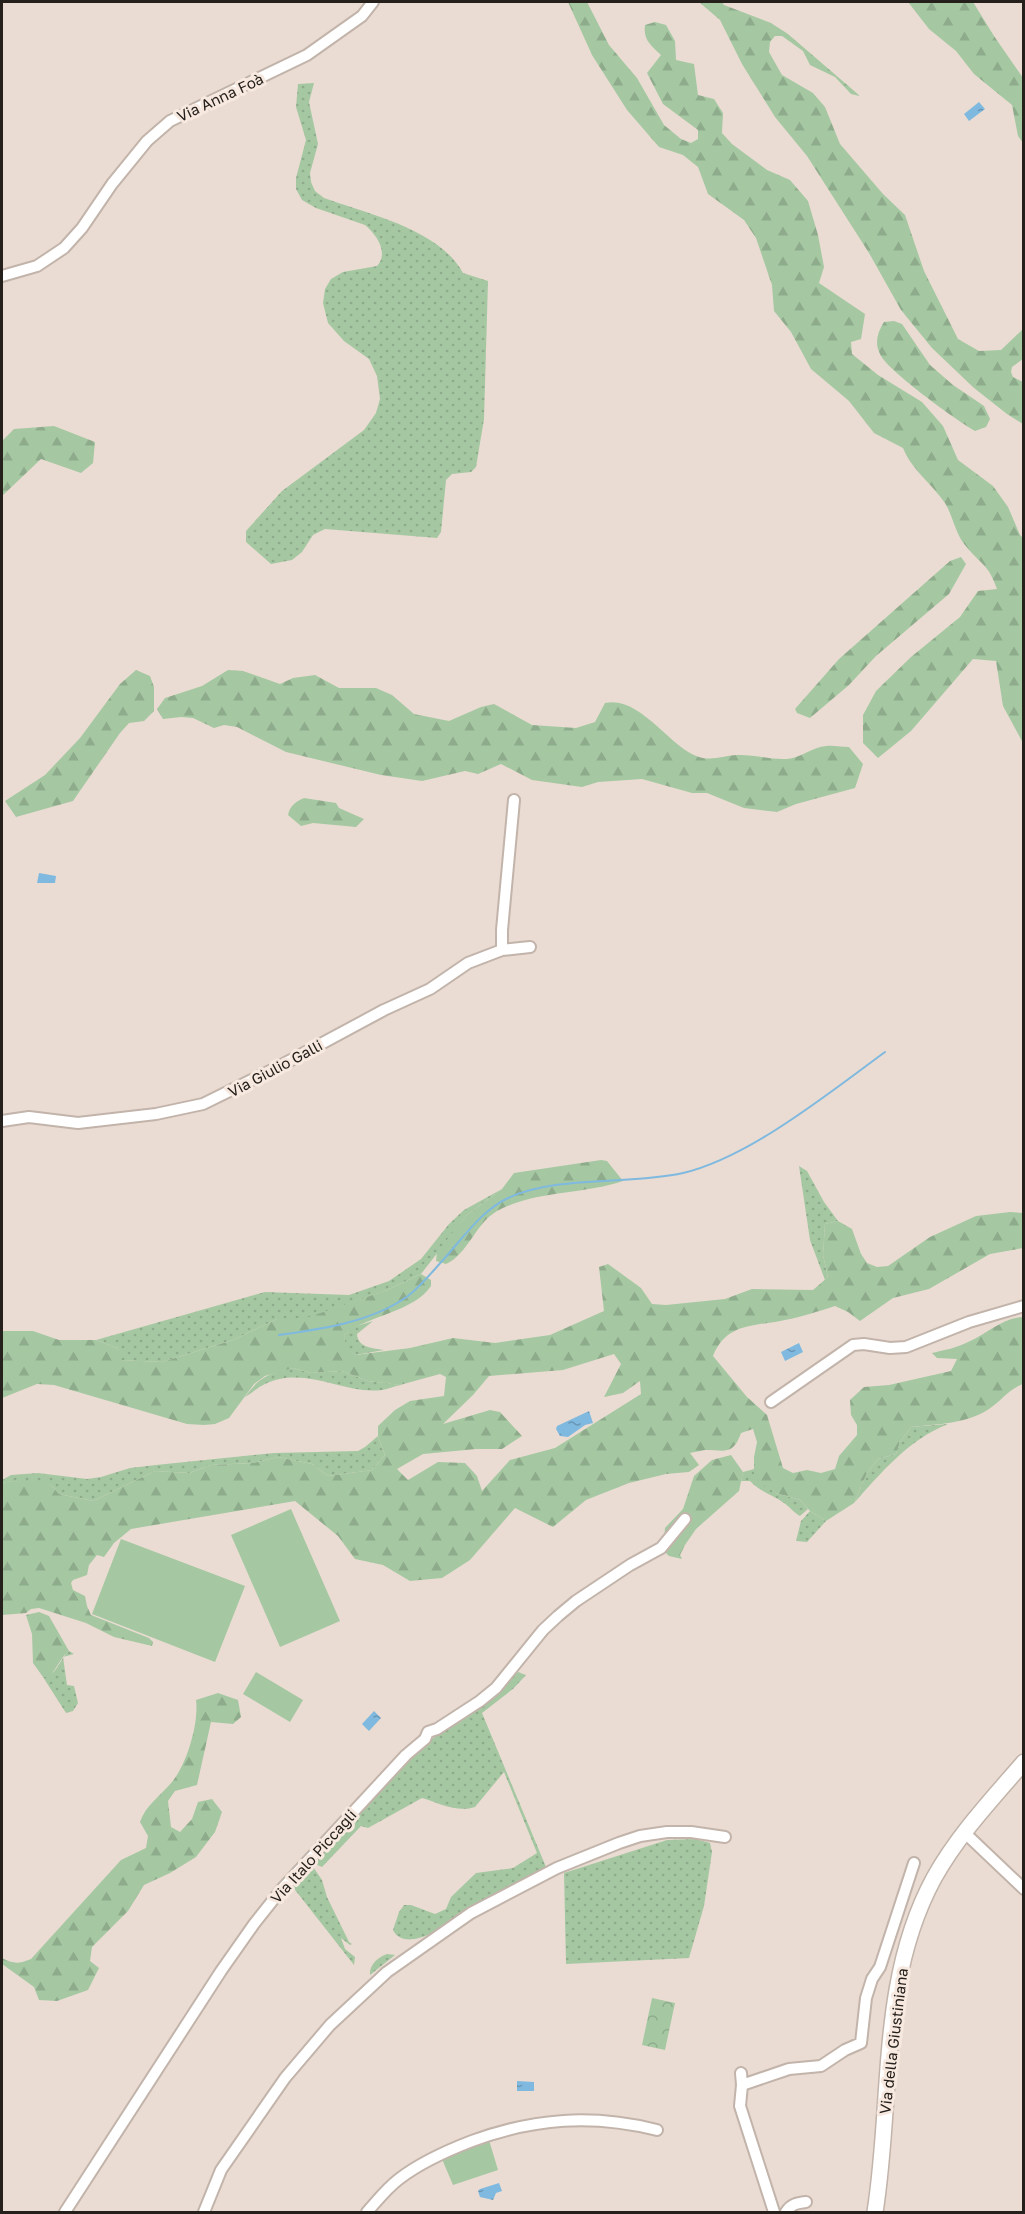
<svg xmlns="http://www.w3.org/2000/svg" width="1025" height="2214" viewBox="0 0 1025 2214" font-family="'Golos Text',sans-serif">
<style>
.grass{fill:url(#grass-dots)}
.forest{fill:url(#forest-firs);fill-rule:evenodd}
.park{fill:url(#park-crowns)}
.garden{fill:#a5c8a2}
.water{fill:url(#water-ripples)}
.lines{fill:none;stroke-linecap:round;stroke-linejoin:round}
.stream{stroke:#7fb9df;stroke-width:2}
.street-casing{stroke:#c2b4aa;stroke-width:14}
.secondary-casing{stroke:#c2b4aa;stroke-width:18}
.street{stroke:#fff;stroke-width:10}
.secondary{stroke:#fff;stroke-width:15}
.labels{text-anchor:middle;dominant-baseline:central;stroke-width:6;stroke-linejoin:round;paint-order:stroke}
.street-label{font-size:15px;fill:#25201c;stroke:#f7e9df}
</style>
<defs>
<pattern id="grass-dots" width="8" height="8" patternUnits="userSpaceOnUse" patternTransform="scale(1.5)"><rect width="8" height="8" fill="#a5c8a2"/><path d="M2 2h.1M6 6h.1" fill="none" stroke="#8eac8b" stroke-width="1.8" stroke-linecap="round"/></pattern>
<pattern id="forest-firs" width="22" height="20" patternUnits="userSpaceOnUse" patternTransform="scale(1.5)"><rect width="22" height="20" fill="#a5c8a2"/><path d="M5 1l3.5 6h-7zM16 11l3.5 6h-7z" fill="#8eac8b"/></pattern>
<pattern id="park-crowns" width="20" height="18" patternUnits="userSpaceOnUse" patternTransform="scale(1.5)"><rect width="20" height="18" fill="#a5c8a2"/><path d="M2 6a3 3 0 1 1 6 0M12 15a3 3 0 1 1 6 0" fill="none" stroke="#8eac8b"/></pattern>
<pattern id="water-ripples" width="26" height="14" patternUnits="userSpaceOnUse" patternTransform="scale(1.5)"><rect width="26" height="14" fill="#7fb9df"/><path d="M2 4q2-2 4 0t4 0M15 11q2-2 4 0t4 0" fill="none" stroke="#6896b4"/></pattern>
</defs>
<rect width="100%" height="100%" fill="#eadcd2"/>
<!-- grass -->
<path class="grass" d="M314 83 309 102 318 144 310 173 311 182 315 191 324 198C368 214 439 229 463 273L488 281 484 419 476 467 471 472 452 474 446 480 441 532 437 538 325 529 313 535 302 552 292 560 271 564 246 542V531L282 491 364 430 376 413 380 399 377 376 369 359 344 341 328 323 323 303 325 289 331 279 343 272 377 266C389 253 377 235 365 225L316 208 302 200 296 189V178L306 140 296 107 298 84Z
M799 1166 807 1171 824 1202 838 1221 825 1224 823 1255 828 1277 825 1280 810 1240Z
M502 1189 467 1215 421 1274 387 1290 306 1319H277L233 1340 162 1362 120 1360 117 1348 96 1340 265 1292 349 1295 389 1281 421 1259 449 1224 464 1210Z
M373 1321 357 1334C358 1348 373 1348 384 1350L355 1355 345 1347 344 1335 354 1327Z
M293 1368 311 1373 342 1371 368 1381 401 1385C395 1386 388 1389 382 1390 343 1395 306 1365 265 1384 258 1387 252 1393 245 1397 260 1376 269 1374 293 1368Z
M948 1424C908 1440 882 1472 854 1503L867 1473 878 1459 896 1454 900 1442 911 1427Z
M378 1436 385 1455 372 1470 328 1476 312 1464 278 1457 253 1463 211 1465 189 1473 155 1471 93 1501 59 1494 51 1485 11 1481 2 1483V1480L11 1475 38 1473 87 1479 101 1477 130 1468 156 1465 274 1453 358 1451 365 1447Z
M754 1469 755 1475 776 1493 800 1500 808 1509 800 1516C793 1512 790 1507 784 1503 772 1494 760 1492 750 1481H741L743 1472Z
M810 1511 826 1521 807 1542 796 1541 801 1521Z
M69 1651 74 1654 63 1657 67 1685 74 1686 78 1703 73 1711 66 1713 43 1677C58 1675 59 1659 69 1651Z
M518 1672 526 1675 514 1688 482 1713 546 1867 448 1922C435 1934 403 1950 393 1930L399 1912 404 1905H411L435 1914 446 1909 451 1897 476 1873 513 1868 537 1853 504 1772 475 1807C457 1813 439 1803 422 1798L368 1828 361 1826 322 1867 313 1863C354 1819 392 1772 438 1734 464 1712 493 1695 518 1672Z
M695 1839 710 1843 712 1852 704 1906 689 1958 566 1964 564 1873 667 1840Z
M311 1864 322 1880 327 1897 349 1942 352 1944 350 1945 341 1938 345 1949 355 1957 354 1965 292 1886Z
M387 1954 395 1955 370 1975C369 1965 378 1957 387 1954Z"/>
<!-- forest -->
<path class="forest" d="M568 2H587L609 45 637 78 664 125 681 139 691 143 698 139V130L663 104 647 73 661 55C651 45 643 40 645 25L655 22 666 25 675 41 676 60 694 64 698 95 714 99 723 113 722 133 732 144 767 170 790 180 808 201 818 235 824 267 819 283 865 314 861 339 851 342 852 354 878 375 922 402 943 426 958 460 993 486 1008 507 1020 535 1023 538V743L1003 706 996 661 973 659 911 731 878 758 863 743V715L876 691 911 657 960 617 978 591 997 589C988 563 980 564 965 545 955 533 953 516 945 503 932 484 911 469 903 448L874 433 849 401 811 369 791 332 774 311 772 285 756 238 744 220 708 194 698 167 683 155 659 147 627 110 592 55Z
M699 2H722L724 5 771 23 788 34 860 96 851 94 835 77 810 65 803 51 782 36H775L770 42 769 52 782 75 813 93 825 107 840 144 883 194 905 215 924 271 958 339 979 351 1001 350 1023 329V359L1012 367 1011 372 1013 377 1023 382V424L1007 414 974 388 932 348 901 310 869 253 807 156 775 117 742 64 720 20Z
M908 2H973L994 36 1023 78V143L1018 136 1012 105 974 74 956 51 929 29Z
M894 321 902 324 930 365 953 385 984 406 990 419 986 427 975 431C956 420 891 373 881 356 874 344 877 333 884 322Z
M54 426 95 442 93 463 81 473 41 459 2 496V441L14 429Z
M961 557 966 564 949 594 876 656 849 685 810 718 797 713 795 709 839 659 950 561Z
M136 670 150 676 154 687V711L144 721 129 723 120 733 73 801 16 817 5 801 45 775 80 738 120 684Z
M228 670 243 671 280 684 293 678 315 675 339 688H376L392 695 414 714 449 721 481 707 494 704 532 725 576 728 595 722 605 703C640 695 670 748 699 757 712 761 723 756 736 755 753 754 770 760 787 759 800 758 813 747 826 746 833 745 842 747 849 747L863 764 855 788 796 804 777 812 744 808 707 793H692L642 779 598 782 582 787 532 780 501 764 478 774 465 771 422 781 381 775 286 752 237 727 224 725 214 728 193 718 181 717 163 719 157 709 165 698 202 686Z
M304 798 336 803 339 808 364 819 356 827 313 823 301 826 288 815C290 806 295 802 304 798Z
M601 1160 607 1161 623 1181C582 1195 536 1190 497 1211 475 1224 468 1254 446 1264L436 1261 437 1252 467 1215 502 1189 514 1173Z
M1010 1212 1023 1213V1248L990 1254 929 1289 893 1298 860 1321 848 1312 835 1306C819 1311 802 1317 785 1320 754 1327 727 1322 713 1356L747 1397 767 1415 783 1468 793 1473 807 1470 821 1473 835 1469 839 1456 857 1435V1425L851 1415 850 1400 864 1387 889 1385 951 1371 957 1359 937 1358 932 1353C944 1350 957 1348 968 1342 987 1334 1002 1318 1023 1317V1384C1009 1389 1002 1400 989 1409 966 1424 938 1424 911 1427L900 1442 896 1454 878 1459 867 1473 854 1503 826 1521 810 1511 800 1500 776 1493 762 1484 754 1475V1457L757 1442 753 1429 741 1433C733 1456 724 1450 705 1450 700 1451 695 1452 690 1453L699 1465 689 1472 666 1474 629 1483 586 1500 553 1527 515 1508 470 1560 442 1578 410 1581 383 1565 355 1559 338 1536 295 1501 131 1529 114 1543 104 1557 97 1555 89 1565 87 1575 73 1580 71 1583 73 1590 85 1596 87 1606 91 1615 149 1638 153 1642 152 1646 114 1637 86 1623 39 1608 31 1609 26 1613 2 1615V1483L11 1481 43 1482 51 1485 59 1494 93 1501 155 1471 189 1473 211 1465 253 1463 278 1457 312 1464 328 1476 372 1470 385 1455 378 1436V1426L395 1410 410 1401 444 1396 446 1377 440 1374 400 1385 368 1381 342 1371 311 1373 293 1368 265 1376 254 1384 229 1418 215 1424 204 1425 187 1424 54 1385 37 1384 2 1398V1331H33L59 1340H96L117 1348 121 1360 162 1362 233 1340 277 1319 306 1318 387 1290 421 1274 431 1280V1286C414 1312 368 1315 344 1335L346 1347 355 1355 410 1348 453 1338 495 1343 550 1335 604 1311 599 1267 608 1264 641 1288 652 1304 666 1305 725 1299 752 1289 813 1290 828 1277 823 1255 825 1224 838 1221 852 1229 861 1254 867 1263 877 1267 888 1266 930 1237 976 1216ZM614 1354 621 1364 604 1397 623 1393 640 1381 641 1394 555 1448 510 1460 482 1491 477 1476 465 1463 438 1462 408 1480 397 1469 423 1454 476 1449H502L522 1436 500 1412 490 1410 443 1424 473 1395 489 1376 563 1370Z
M731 1455 743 1472 739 1491 696 1529 685 1545 680 1555 682 1559 669 1556 663 1550 665 1528 683 1509 694 1476 712 1460Z
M39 1612 49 1616 69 1651C61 1657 57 1668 49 1677H43L33 1663 32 1634 26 1615Z
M218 1693 238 1700 241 1717 233 1724 211 1722 197 1785 175 1791 168 1801 171 1827 180 1832 192 1819 198 1802 212 1799 222 1812 215 1832 196 1857 170 1873 144 1885 128 1911 92 1947 90 1961 99 1968 88 1990 57 2001 39 2000 34 1987 2 1964V1958C13 1964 19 1964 31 1959L121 1860 146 1848 148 1836 140 1822C145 1806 161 1795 172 1782 187 1764 199 1723 196 1700Z"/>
<!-- park -->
<path class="park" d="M652 1998 675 2003 665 2050 642 2045Z"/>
<!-- garden -->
<path class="garden" d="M291 1509 340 1621 280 1647 231 1535Z
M121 1539 245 1586 215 1662 92 1614Z
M256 1672 303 1700 290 1722 243 1694Z
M489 2140 498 2170 453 2185 442 2159Z"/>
<!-- water -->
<path class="water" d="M979 102 985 109 969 121 964 114Z
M39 873 56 876 55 883H37Z
M799 1343 803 1352 785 1361 781 1352Z
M589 1411 593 1423 585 1425 568 1437 560 1436 556 1429 557 1426Z
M374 1711 381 1718 369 1731 362 1724Z
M517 2081 534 2082V2091H517Z
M499 2183 502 2191 496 2193 493 2200 480 2197 478 2191 480 2189Z"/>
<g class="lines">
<!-- stream -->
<path class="stream" d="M279 1335C322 1329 372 1322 408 1296 421 1286 432 1272 443 1260 463 1238 481 1211 508 1198 557 1175 631 1185 683 1173 750 1157 829 1093 885 1052"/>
<!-- street casing -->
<g class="street-casing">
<path id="street" d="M2 276 37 266 64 248 82 228 112 184 147 141 170 121 307 55 362 16 373 2
M502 950V930L514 800
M2 1121 29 1117 78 1123 156 1114 203 1104 278 1067 384 1010 430 989 468 963 502 950 530 947
M771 1402 853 1345 864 1344 890 1348 906 1347 969 1322 1024 1306
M964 1832 1024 1889
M741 2073 742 2085
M65 2212 221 1971 254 1924 281 1890 406 1755 425 1739 428 1732 437 1729 480 1701 496 1688 543 1630 558 1616 576 1601 630 1565 661 1548 685 1519
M204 2212 221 2170 285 2078 330 2025 387 1972 471 1913 557 1868 619 1843 640 1836 667 1832H691L725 1837
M367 2212C377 2201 386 2189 399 2179 421 2162 446 2151 472 2141 535 2118 592 2114 657 2130
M774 2212 740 2106 742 2085 789 2069 821 2066 845 2050 861 2043 866 1998 872 1979 880 1967 914 1863
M786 2212C791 2204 797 2203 806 2202"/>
</g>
<!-- secondary casing -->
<g class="secondary-casing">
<path id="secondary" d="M875 2212C893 2100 878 1981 934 1878 958 1835 992 1799 1024 1762"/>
</g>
<!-- street -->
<use href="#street" class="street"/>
<!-- secondary -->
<use href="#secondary" class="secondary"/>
</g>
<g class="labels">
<!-- street labels -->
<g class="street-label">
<text transform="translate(220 97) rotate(-25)">Via Anna Foà</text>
<text transform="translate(275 1068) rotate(-28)">Via Giulio Galli</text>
<text transform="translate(313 1856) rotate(-48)">Via Italo Piccagli</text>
<text transform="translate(893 2041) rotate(-83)">Via della Giustiniana</text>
</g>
</g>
<!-- border -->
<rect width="1025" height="2214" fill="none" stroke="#25201c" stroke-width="6"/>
</svg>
